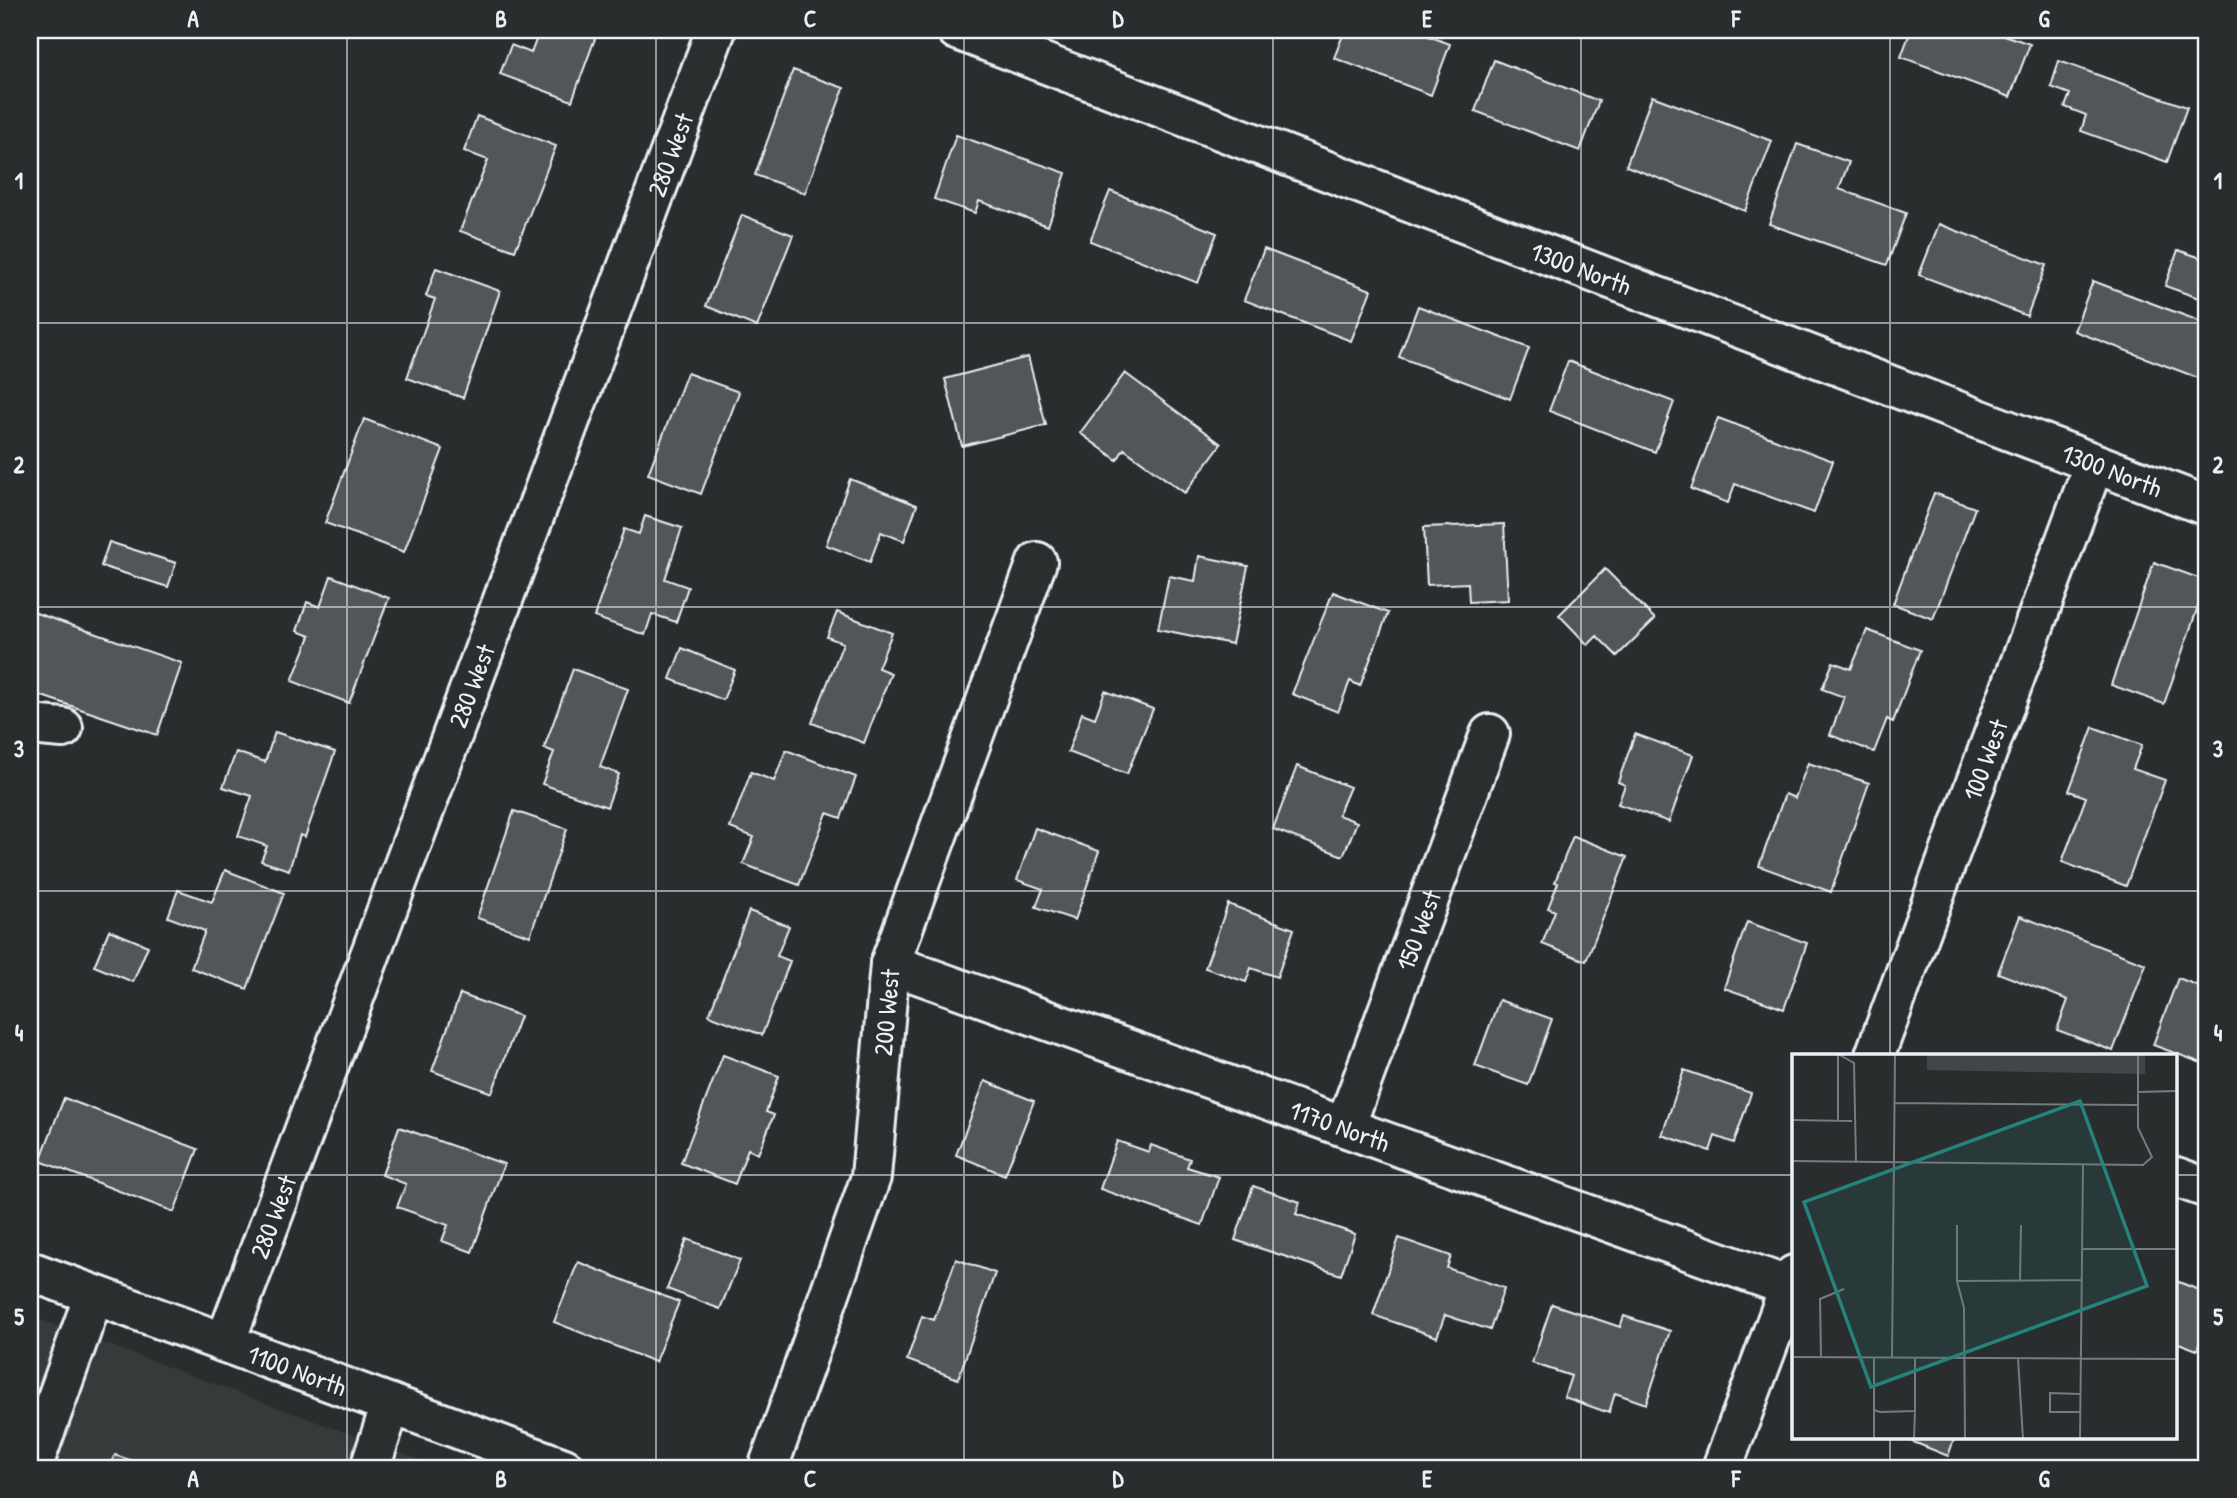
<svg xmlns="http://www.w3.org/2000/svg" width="2237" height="1498" viewBox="0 0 2237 1498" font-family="'Patrick Hand',sans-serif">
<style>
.built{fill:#363a3b}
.building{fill:#535759;stroke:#e8f1f8;stroke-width:2}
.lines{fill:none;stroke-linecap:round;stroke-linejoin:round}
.minor-casing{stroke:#e8f1f8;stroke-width:44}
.major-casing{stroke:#e8f1f8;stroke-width:44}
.minor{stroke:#2a2d2e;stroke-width:38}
.major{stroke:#2a2d2e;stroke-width:38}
.grid{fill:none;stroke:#e8f1f8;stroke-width:2;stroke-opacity:0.55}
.labels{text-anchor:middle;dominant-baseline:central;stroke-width:7;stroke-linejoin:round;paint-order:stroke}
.street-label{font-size:26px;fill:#e8f1f8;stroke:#2a2d2e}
.inset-road{fill:none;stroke:#767b7f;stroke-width:2}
.view{fill:#25827c;fill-opacity:0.15;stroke:#25827c;stroke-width:3.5}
.inset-edge{fill:none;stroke:#e8f1f8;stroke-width:3.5}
.neatline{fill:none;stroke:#e8f1f8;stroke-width:2.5}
.grid-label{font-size:23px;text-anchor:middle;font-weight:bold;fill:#e8f1f8}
</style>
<rect width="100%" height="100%" fill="#2a2d2e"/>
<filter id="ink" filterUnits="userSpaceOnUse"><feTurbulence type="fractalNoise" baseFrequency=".0143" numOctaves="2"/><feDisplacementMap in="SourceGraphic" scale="14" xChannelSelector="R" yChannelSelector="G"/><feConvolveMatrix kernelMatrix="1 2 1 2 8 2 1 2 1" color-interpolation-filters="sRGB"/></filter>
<g filter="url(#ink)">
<!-- built -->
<path class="built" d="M30 1316 434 1465 432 1468H30Z"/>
<!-- building -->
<path class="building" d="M540 30H588L597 33 572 101 500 74 511 45 531 53Z
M1265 30H1283L1281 36Z
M1345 30H1413L1450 44 1431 95 1334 58Z
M1911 30H1990L2030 44 2010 97 1901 57Z
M1494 60 1599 101 1580 151 1475 111Z
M2059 61 2187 107 2167 162 2081 131 2086 115 2065 107 2070 94 2051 87Z
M793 70 844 88 805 193 755 175Z
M1652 96 1772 141 1745 211 1626 166Z
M477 116 556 146 515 251 460 231 488 160 464 151Z
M956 135 1066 173 1048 226 979 201 975 213 934 199Z
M1797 144 1849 162 1839 189 1906 213 1887 265 1769 224Z
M1110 191 1217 233 1198 283 1090 241Z
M742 215 793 235 757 327 706 306Z
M1939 224 2046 265 2027 316 1919 275Z
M1264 249 1371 290 1351 341 1244 300Z
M2178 250 2207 260V301L2165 286Z
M436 268 500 291 463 398 407 378 435 299 426 296Z
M2093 281 2207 324V362L2201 379 2074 331Z
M1418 306 1529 348 1510 399 1399 357Z
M1028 357 1046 425 962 446 945 379Z
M1568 361 1674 402 1655 452 1549 411Z
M687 373 739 392 701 494 648 474Z
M1125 373 1221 444 1185 493 1124 449 1117 460 1080 433Z
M1718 418 1833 461 1814 513 1735 484 1728 503 1691 489Z
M364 419 443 449 404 552 325 523Z
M850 479 917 505 904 541 881 532 870 562 826 545Z
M1934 493 1975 508 1933 619 1893 604Z
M645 516 682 528 665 579 688 587 676 622 652 614 645 635 594 617 624 529 639 534Z
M1504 524 1508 600 1469 602 1468 583 1427 585 1424 527Z
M109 542 176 563 168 587 101 566Z
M1199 556 1248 566 1232 644 1158 629 1169 576 1195 581Z
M2154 562 2207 581 2164 704 2111 685Z
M1605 569 1655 619 1617 656 1597 636 1588 645 1559 615Z
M331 576 389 598 349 703 292 681 310 636 297 631 307 602 320 607Z
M1333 592 1388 613 1360 686 1350 681 1338 712 1292 694Z
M30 611 182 663 157 735 30 692Z
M837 612 892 633 878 668 891 673 864 743 812 723 843 643 827 637Z
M1867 630 1920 650 1893 722 1887 719 1874 752 1830 735 1844 697 1822 689 1833 662 1851 669Z
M682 648 735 670 723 700 670 679Z
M573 669 628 689 600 767 619 774 607 807 542 784 554 752 544 748Z
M1105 691 1153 709 1127 774 1068 752 1082 713 1095 718Z
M2093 727 2142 745 2133 769 2165 780 2126 886 2062 862 2086 797 2069 791Z
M275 732 335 752 305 837 300 835 289 870 261 861 267 846 238 836 252 796 223 787 236 752 265 762Z
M1635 734 1693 755 1669 822 1618 804 1625 785 1618 782Z
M786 750 856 777 841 818 827 813 799 885 743 864 754 837 730 828 751 772 774 781Z
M1808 763 1869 783 1831 892 1759 866 1785 794 1795 798Z
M1297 766 1350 787 1338 815 1357 822 1343 856 1273 829Z
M514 811 567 829 530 936 477 918Z
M1035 828 1099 851 1075 920 1036 907 1043 889 1017 880Z
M1573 836 1627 857 1586 961 1542 944 1555 911 1548 908 1558 883 1555 882Z
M225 870 284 893 247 989 191 968 205 931 168 917 178 890 212 902Z
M1228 904 1294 929 1277 977 1251 968 1246 982 1205 968Z
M749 911 789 926 777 956 790 961 762 1035 709 1015Z
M2020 916 2146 964 2113 1051 2057 1030 2068 1000 1998 973Z
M1747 922 1807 943 1784 1009 1724 988Z
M109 930 148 946 133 982 94 966Z
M2178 978 2207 989V1065L2153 1045Z
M460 994 520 1016 492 1093 432 1071Z
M1499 1000 1552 1019 1528 1085 1475 1066Z
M723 1055 779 1076 766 1112 774 1115 758 1154 748 1149 735 1184 681 1163Z
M1684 1070 1751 1093 1734 1143 1715 1136 1710 1151 1662 1135Z
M985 1081 1034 1101 1005 1175 956 1155Z
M64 1098 198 1149 174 1212 40 1161Z
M399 1127 504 1164 472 1252 442 1241 448 1225 397 1207 406 1184 382 1175Z
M1117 1141 1149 1152 1151 1145 1190 1159 1187 1167 1219 1177 1202 1225 1100 1189Z
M1253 1186 1300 1202 1296 1214 1355 1234 1341 1275 1235 1240Z
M1399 1238 1451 1256 1447 1268 1504 1288 1490 1330 1445 1315 1437 1337 1373 1315Z
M687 1239 740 1260 720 1309 667 1289Z
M956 1259 995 1273 958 1379 907 1360 922 1316 934 1320Z
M578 1262 679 1302 655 1362 554 1322Z
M2176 1281 2207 1293V1322L2197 1350 2176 1342Z
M1552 1304 1620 1327 1624 1316 1670 1331 1646 1404 1615 1393 1609 1413 1564 1397 1571 1376 1532 1363Z
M1901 1437H1955L1948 1456Z
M115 1455 153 1468H110Z"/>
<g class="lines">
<!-- minor casing -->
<g class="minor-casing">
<g id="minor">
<path id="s1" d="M957 30 2207 506"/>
<path d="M30 725 63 728"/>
<path id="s2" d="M890 964 1790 1287"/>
<path id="s3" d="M1875 1055 2094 464"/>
<path id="s4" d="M1345 1127 1490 734"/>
<path d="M2176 1177 2207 1188"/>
<path id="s5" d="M225 1343 716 30"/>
<path d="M32 1468 94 1295"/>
<path d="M370 1468 391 1404"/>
<path id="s6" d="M768 1468 871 1177 890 964 1037 562"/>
<path d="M1722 1468 1794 1275"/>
</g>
</g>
<!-- major casing -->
<g class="major-casing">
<g id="major">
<path id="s7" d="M30 1271 564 1468"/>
</g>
</g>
<!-- minor -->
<use href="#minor" class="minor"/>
<!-- major -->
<use href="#major" class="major"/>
</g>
</g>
<!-- grid -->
<path class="grid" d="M347 30V1468M656 30V1468M964 30V1468M1273 30V1468M1581 30V1468M1890 30V1055M30 323H2207M30 607H2207M30 891H2207M30 1175H1794M2176 1175H2207M1890 1437V1468"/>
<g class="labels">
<!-- street labels -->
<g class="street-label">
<text stroke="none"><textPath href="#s5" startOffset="1269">280 West</textPath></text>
<text stroke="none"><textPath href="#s1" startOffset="668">1300 North</textPath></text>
<text stroke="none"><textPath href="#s1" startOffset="1236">1300 North</textPath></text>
<text stroke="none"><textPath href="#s5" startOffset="702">280 West</textPath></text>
<text stroke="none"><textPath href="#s3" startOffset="315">100 West</textPath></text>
<text stroke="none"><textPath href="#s4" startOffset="210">150 West</textPath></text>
<text stroke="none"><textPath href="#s6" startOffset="474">200 West</textPath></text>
<text stroke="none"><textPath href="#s2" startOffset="478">1170 North</textPath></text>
<text stroke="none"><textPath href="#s5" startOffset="135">280 West</textPath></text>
<text stroke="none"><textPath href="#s7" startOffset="285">1100 North</textPath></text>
</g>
</g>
<!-- overview -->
<g transform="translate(1792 1054)">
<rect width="385" height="385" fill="#2a2d2e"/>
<path d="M135 0H353V20L135 16Z" fill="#424648"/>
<path class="inset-road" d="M46 0 62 9 64 108M346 38 385 37M102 49 345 51M0 66 60 67M46 67V0M0 107 351 111 360 103 346 74V0M165 171V227L172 254 173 385M291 195H385M228 226 229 171M165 227 290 226M0 303 385 305M29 303 28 245 52 235M82 303V356L88 358 123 357V303M100 303 103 0M226 304 231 385M288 340 258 339V358H288M82 356V385M122 385 123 357M288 385 291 111"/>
<path class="view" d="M288 47 355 232 79 333 12 148Z"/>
<rect width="385" height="385" class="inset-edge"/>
</g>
<!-- margin -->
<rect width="2237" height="1498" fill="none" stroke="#2a2d2e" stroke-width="77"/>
<rect x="38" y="38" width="2160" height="1422" class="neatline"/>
<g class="grid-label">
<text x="193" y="27">A</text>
<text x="501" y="27">B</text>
<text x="810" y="27">C</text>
<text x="1118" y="27">D</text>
<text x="1427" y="27">E</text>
<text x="1736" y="27">F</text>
<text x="2044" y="27">G</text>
<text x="19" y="189">1</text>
<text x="2218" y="189">1</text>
<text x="19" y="473">2</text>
<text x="2218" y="473">2</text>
<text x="19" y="757">3</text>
<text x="2218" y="757">3</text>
<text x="19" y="1041">4</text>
<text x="2218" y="1041">4</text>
<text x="19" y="1325">5</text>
<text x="2218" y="1325">5</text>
<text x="193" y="1487">A</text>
<text x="501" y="1487">B</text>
<text x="810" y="1487">C</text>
<text x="1118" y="1487">D</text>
<text x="1427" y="1487">E</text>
<text x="1736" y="1487">F</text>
<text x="2044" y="1487">G</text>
</g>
</svg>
